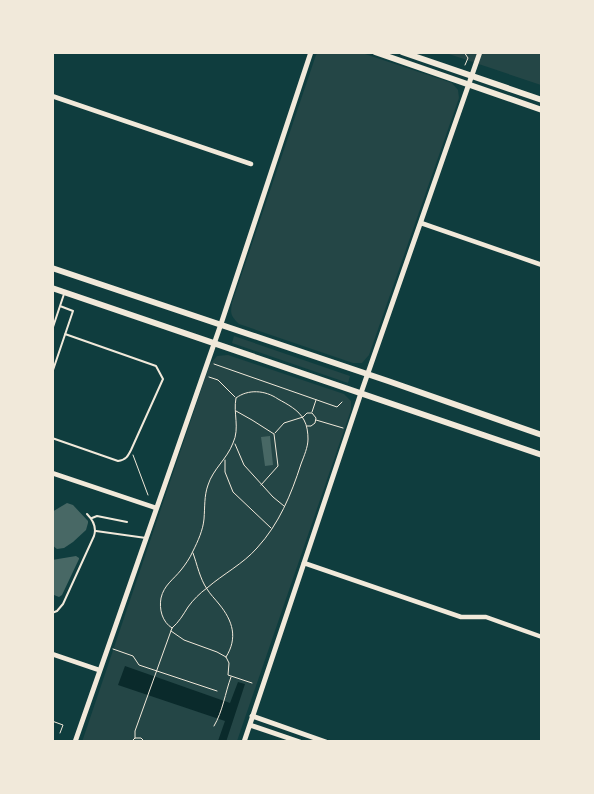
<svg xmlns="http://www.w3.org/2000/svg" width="594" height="794" viewBox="0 0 594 794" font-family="'Asap Condensed',sans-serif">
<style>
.green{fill:#244646}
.water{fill:#0a2a2b}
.building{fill:#486865}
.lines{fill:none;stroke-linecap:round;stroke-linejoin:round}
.path{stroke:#f1e9da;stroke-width:1}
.service{stroke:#f1e9da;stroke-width:2}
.minor{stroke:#f1e9da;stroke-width:4.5}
.tertiary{stroke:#f1e9da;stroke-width:5}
.secondary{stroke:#f1e9da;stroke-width:6}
</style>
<rect width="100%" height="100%" fill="#0f3d3e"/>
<!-- green -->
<path class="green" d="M318 53H362L452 83 458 90 459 98 369 355 362 363H353L239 324C231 316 230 314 232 303L316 55Z
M446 53H541V85Z
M234 336 350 376 348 383 232 343Z
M228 355 344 394 351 401V410L237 741 82 742 210 364 217 356Z"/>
<!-- water -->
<path class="water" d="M125 666 230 703 238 682 245 684 226 742 218 741 225 721 118 685Z"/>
<!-- building -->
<path class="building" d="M270 436 273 465 265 466 261 437Z
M67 503 73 505 88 521V523L86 530 73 542 64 548 57 549 52 545V512Z
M76 556 79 558V559L62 595 59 597 54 595 52 593V560Z"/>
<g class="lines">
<!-- path -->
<path class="path" d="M464 52 468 58 465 65
M214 364 337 407 342 402
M209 377 218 380 235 397
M236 411 252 420 274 434 278 466 261 485
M312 412 316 400
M316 420 343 428
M275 433 284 423 303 417 307 413H312L316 418 315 423 311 426H307
M235 444 244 465 273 497 284 506
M133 455 148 495
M225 460V472L233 492 271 528
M193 553C197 564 200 579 207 589 210 594 215 599 219 604 233 621 238 638 226 657
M171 631 184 640 217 652 226 657 229 663 228 675 252 683
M113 649 133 656 139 665 217 691
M52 721 63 725 60 733
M214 726C223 711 225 693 231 677
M135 738V731L172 628C179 622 183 615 188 607 193 600 200 593 207 588 223 574 243 564 257 548 279 524 291 495 301 464 304 456 308 447 308 439 308 433 307 425 304 420 299 410 287 404 278 399 265 390 248 389 236 398 233 413 240 428 233 443 227 459 213 469 208 485 204 496 205 507 204 519 203 530 198 541 193 551 190 558 185 565 181 570 173 580 164 585 161 598 159 609 162 622 172 628
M131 742 135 738H141L145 742"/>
<!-- service -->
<path class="service" d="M52 330 64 294
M52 373 73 311 60 306
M52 438 118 461C126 460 128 456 131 450L163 379 156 366 65 334
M92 518 97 516 127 522
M96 531 146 538
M52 613 57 611 63 604 94 536C97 527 93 520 87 514"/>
<!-- minor -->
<path class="minor" d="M52 96 251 164
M421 223 542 265
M52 473 156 508
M304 563 461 617H486L542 637
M52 654 99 670"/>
<!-- tertiary -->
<path class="tertiary" d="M252 716 326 742
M250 725 300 742
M75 742 221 324 311 52
M244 742 304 563 361 393 480 52"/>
<!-- secondary -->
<path class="secondary" d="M375 52 542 110
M402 52 542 100
M52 268 388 381 542 435
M52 288 542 455"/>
</g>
<!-- border -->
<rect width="594" height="794" fill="none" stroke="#f1e9da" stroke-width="108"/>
</svg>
